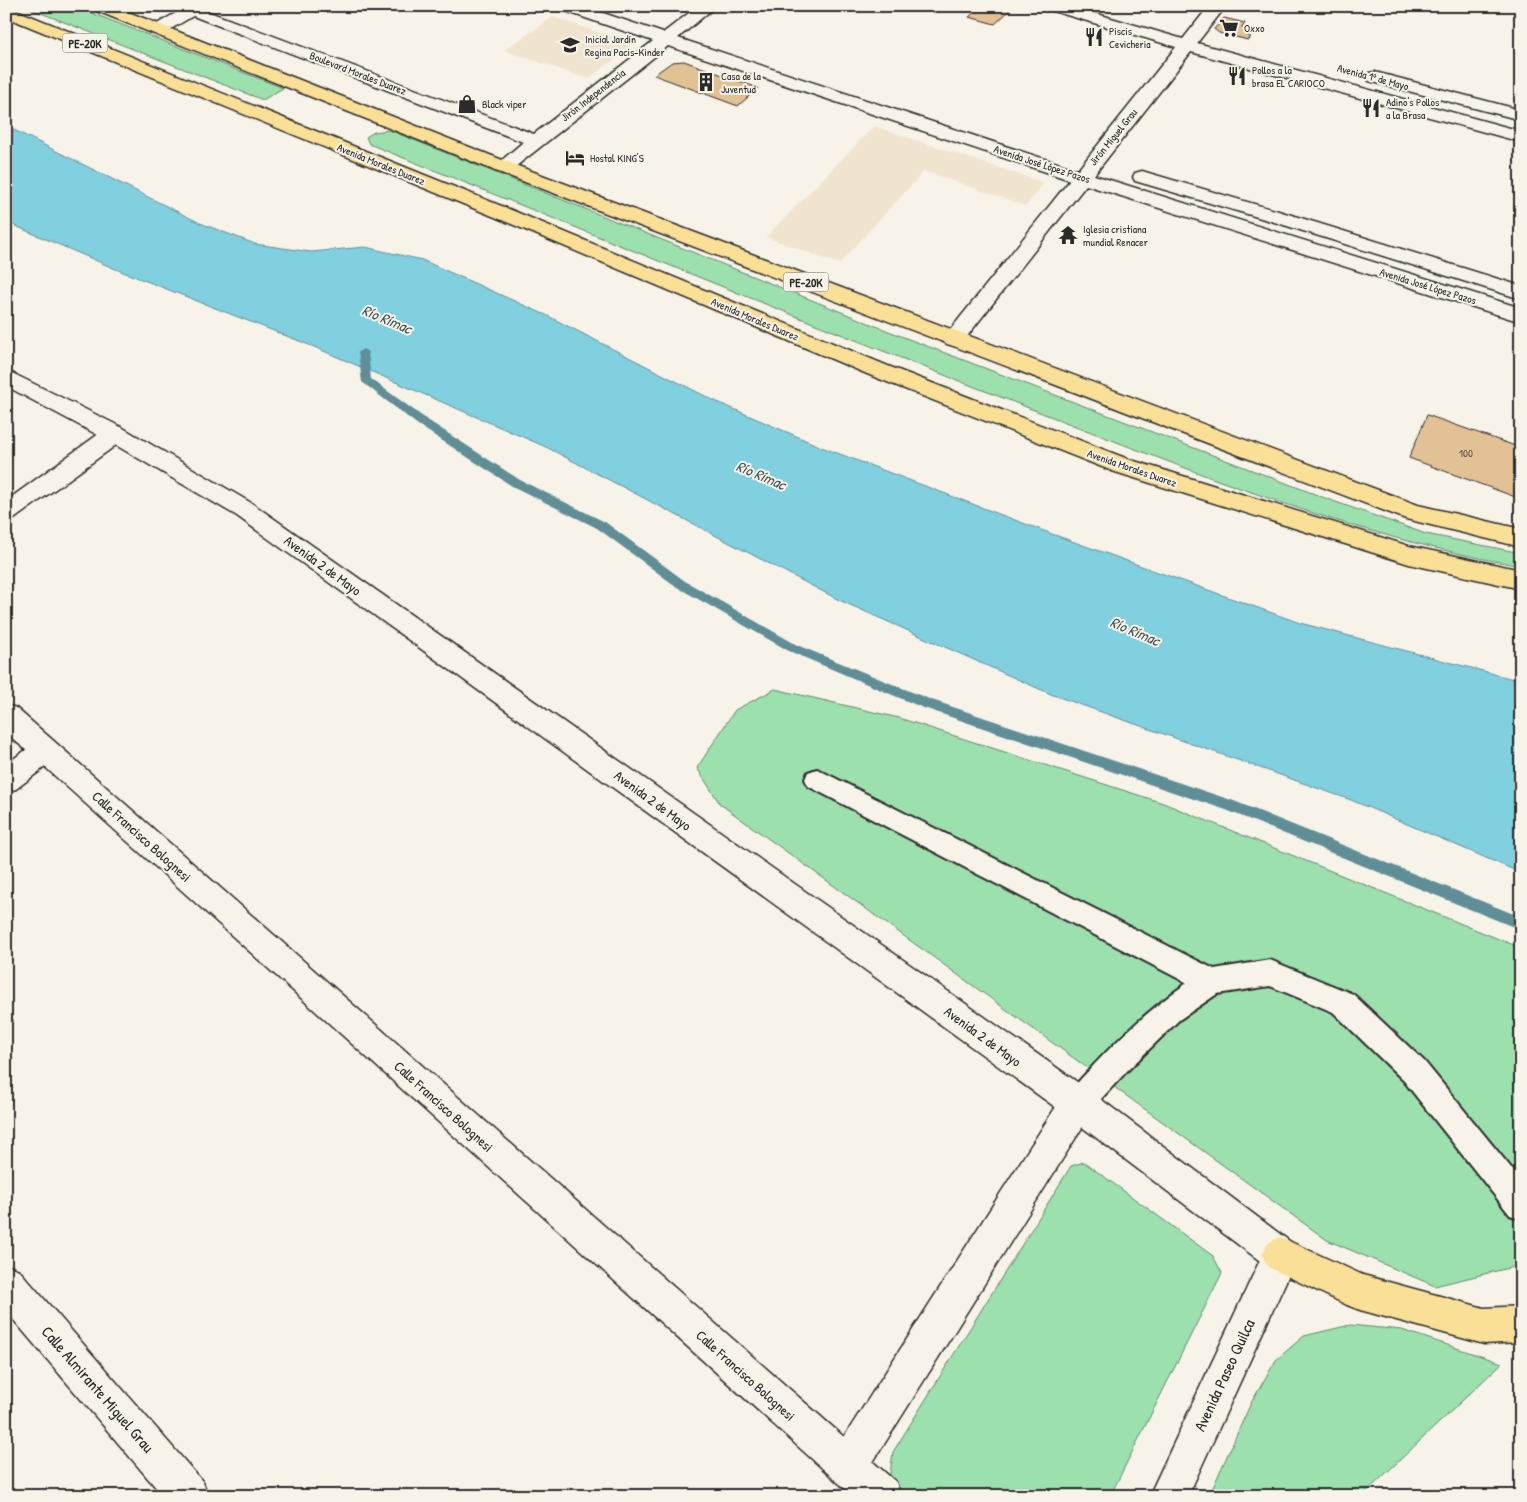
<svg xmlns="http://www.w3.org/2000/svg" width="1527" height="1502" viewBox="0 0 1527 1502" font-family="'Patrick Hand',sans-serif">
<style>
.built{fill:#f1e4cf}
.green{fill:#9be0ad;stroke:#63866c}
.water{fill:#81d0df;stroke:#5f8e97}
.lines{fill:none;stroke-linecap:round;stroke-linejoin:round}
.stream{fill:#5f8e97;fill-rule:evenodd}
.building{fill:#e2c194;stroke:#2b2b2b}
.service-casing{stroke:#2b2b2b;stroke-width:4}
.minor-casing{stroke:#2b2b2b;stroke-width:3}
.tertiary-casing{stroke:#2b2b2b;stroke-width:3}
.secondary-casing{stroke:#2b2b2b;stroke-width:3}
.trunk-casing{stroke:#2b2b2b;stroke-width:3}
.service{fill:#f7f3e8;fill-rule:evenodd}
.minor{fill:#f7f3e8;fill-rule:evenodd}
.tertiary{fill:#f7f3e8;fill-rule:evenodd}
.secondary{fill:#f7f3e8;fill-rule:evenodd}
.trunk{fill:#fadf96;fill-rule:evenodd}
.labels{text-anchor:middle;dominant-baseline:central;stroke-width:4;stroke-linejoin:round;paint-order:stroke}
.far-poi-label{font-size:11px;fill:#2b2b2b;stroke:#f7f3e8;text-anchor:start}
.far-street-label{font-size:11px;fill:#2b2b2b;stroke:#f7f3e8}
.number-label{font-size:11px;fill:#595045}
.shield{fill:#f7f3e8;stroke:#686764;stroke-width:1}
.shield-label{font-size:12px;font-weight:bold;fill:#2b2b2b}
.street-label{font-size:14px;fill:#2b2b2b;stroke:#f7f3e8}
.water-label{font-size:15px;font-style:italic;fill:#405458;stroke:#f7f3e8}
.near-street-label{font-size:16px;fill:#2b2b2b;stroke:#f7f3e8}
</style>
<rect width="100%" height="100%" fill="#f7f3e8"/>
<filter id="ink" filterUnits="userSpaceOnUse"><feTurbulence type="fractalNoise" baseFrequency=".02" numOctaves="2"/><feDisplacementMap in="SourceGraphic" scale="10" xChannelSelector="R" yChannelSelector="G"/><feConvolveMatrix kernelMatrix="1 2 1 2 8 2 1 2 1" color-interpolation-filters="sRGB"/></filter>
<g filter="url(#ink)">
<!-- built -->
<path class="built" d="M553 17 628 42 630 48 588 79 504 50Z
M874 126 1044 183 1026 206 924 171 839 264 766 237Z"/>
<!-- green -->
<path class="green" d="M23 6H74L283 88 263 100Z
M389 130 911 340 1333 501 1426 534 1521 553V566C1352 537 1193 471 1034 410 811 324 591 233 369 144L366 137 374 132Z
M775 689 899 718 1163 803 1521 948V1265L1435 1286 1327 1240 720 804 697 768 735 710Z
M1084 1162 1213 1256 1222 1273 1110 1496H905L889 1481 893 1452 1071 1166Z
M1350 1325 1402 1330 1502 1363 1362 1496H1209L1251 1403 1276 1360 1304 1336Z"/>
<!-- water -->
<path class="water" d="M6 126 200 223 255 244 311 252 365 247 422 260 546 315 715 401 824 448 1052 534 1300 623 1521 681V873L1351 800 1053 695 839 600 546 447 312 346 118 270 6 222Z"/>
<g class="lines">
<!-- stream -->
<path class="stream" d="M363 349 368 352 371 379 426 419 520 480 605 522 685 581 797 645 929 699 1234 801 1521 917V930L1226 810 921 707 789 651 677 587 597 528 512 486 418 425 362 382 358 352Z"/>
</g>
<!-- building -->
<path class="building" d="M978 6H1004L1011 9 995 24 969 17 980 7Z
M1224 18 1245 23 1242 28 1251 30 1247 35 1251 37 1248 40 1219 33 1214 29Z
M684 61 758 88 738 106 654 75 672 62Z
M1427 415 1521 448V499L1409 458Z"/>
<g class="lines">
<!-- service casing -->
<g class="service-casing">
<path id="service" d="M817 769 1214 969 1270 960 1353 994 1424 1061 1521 1180V1219L1510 1215 1404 1081 1333 1012 1270 986 1217 994 1179 1020 1127 1071 1088 1113 1078 1117 1068 1113 1064 1103C1070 1089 1082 1078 1092 1067 1121 1036 1152 1007 1187 983L808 786 805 779 808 772Z"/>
</g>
<!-- minor casing -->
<g class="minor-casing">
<path id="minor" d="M172 6H207L204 10 534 134 653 41 559 9 557 6H582L663 33 698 6H716L678 38 1078 170 1176 47 1046 9 1044 6H1070L1183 39 1209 6H1226L1197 43 1521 131V142L1191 52 1094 175 1521 308V322L1086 185 961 344 954 346 947 344 943 339 947 334 1070 180 668 46 510 171 503 173 496 171 494 167 523 142 193 16 164 33H152L150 30 152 27 179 11Z
M1375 72 1521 110V120L1369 81 1366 77 1369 73Z
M1142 171 1285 213 1521 286V299L1271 221 1135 181 1133 177 1135 173Z
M115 426 123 428 126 434 123 440 14 519 6 522V501L107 428Z
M6 705 16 708 56 743 844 1437 1066 1091 1078 1087 1090 1091 1094 1103 1090 1115 873 1462 896 1482 901 1496H853L45 767 16 789 6 792V764L26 750 6 733Z
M6 1265 19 1270 203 1482 208 1496H163L6 1311Z"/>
</g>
<!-- tertiary casing -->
<g class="tertiary-casing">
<path id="tertiary" d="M6 370 123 428 253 504 1090 1091 1292 1243 1298 1255 1292 1267 1280 1273 1268 1267 1066 1115 237 516 107 440 6 386Z"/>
</g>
<!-- secondary casing -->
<g class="secondary-casing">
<path id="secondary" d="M1280 1237 1292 1243 1298 1255 1188 1496H1149L1268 1243Z"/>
</g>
<!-- trunk casing -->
<g class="trunk-casing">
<path id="trunk" d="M6 6 504 207 888 366 1128 459 1409 546 1521 570V589L1409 564 1112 471 872 376 490 215 6 17Z
M90 6H113L510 163 1418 505 1521 529V547L1406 519 496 171 92 9Z
M1280 1237 1363 1275 1484 1308 1521 1306V1342L1484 1344 1360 1310 1347 1305 1268 1267 1262 1255 1268 1243Z"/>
</g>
<!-- service -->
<use href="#service" class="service"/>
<!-- minor -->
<use href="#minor" class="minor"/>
<!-- tertiary -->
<use href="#tertiary" class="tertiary"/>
<!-- secondary -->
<use href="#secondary" class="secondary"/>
<!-- trunk -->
<use href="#trunk" class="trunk"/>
</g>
</g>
<!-- icons -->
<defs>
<g id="supermarket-bare" transform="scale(1.5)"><path d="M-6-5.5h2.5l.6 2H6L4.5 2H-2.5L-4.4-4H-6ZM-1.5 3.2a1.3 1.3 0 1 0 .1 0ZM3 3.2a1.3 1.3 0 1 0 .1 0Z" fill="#2b2b2b" stroke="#f7f3e8" stroke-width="2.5" paint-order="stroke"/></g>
<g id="restaurant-bare" transform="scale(1.5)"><path d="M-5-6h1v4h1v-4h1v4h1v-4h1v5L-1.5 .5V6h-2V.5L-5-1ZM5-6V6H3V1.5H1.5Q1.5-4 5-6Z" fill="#2b2b2b" stroke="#f7f3e8" stroke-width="2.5" paint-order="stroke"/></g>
<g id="school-bare" transform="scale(1.5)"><path d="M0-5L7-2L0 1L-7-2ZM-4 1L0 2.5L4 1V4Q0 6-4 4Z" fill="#2b2b2b" stroke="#f7f3e8" stroke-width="2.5" paint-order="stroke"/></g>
<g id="building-bare" transform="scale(1.5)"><path d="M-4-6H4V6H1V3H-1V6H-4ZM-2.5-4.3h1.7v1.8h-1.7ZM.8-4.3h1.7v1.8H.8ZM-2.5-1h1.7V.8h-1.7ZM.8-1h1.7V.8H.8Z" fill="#2b2b2b" stroke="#f7f3e8" stroke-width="2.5" paint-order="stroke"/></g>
<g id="shop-bare" transform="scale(1.5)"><path d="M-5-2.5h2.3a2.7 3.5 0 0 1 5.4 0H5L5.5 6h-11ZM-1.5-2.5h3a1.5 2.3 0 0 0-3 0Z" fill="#2b2b2b" stroke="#f7f3e8" stroke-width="2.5" paint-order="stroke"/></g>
<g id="hotel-bare" transform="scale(1.5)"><path d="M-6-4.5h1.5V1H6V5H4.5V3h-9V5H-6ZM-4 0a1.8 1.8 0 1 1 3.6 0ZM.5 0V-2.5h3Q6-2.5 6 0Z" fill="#2b2b2b" stroke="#f7f3e8" stroke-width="2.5" paint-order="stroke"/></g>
<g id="temple-bare" transform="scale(1.5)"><path d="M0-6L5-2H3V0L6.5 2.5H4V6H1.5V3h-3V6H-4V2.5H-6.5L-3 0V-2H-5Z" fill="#2b2b2b" stroke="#f7f3e8" stroke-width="2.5" paint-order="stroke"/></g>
</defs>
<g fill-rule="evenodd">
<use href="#supermarket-bare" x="1229" y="28"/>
<use href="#restaurant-bare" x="1094" y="37"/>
<use href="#school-bare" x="570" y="45"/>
<use href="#restaurant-bare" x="1237" y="76"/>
<use href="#building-bare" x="706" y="82"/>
<use href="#shop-bare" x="467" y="104"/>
<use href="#restaurant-bare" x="1371" y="108"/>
<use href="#hotel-bare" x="575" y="158"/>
<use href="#temple-bare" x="1068" y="235"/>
</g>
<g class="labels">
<!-- far-poi labels -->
<g class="far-poi-label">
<text x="1244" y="28">Oxxo</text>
<text x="1109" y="31">Piscis<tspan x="1109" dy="13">Cevicheria</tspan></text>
<text x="585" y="39">Inicial Jardín<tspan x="585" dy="13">Regina Pacis-Kinder</tspan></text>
<text x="1252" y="70">Pollos a la<tspan x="1252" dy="13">brasa EL CARIOCO</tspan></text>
<text x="721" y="76">Casa de la<tspan x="721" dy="13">Juventud</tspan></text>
<text x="1386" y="102">Adino's Pollos<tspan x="1386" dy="13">a la Brasa</tspan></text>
<text x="482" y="104">Black viper</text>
<text x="590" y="158">Hostal KING'S</text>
<text x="1083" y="229">Iglesia cristiana<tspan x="1083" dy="13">mundial Renacer</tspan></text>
</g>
<!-- far-street labels -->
<g class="far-street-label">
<text transform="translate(358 73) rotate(21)">Boulevard Morales Duarez</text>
<text transform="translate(1373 77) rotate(15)">Avenida 1º de Mayo</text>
<text transform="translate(593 95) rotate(-38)">Jirón Independencia</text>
<text transform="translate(1113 137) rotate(-51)">Jirón Miguel Grau</text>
<text transform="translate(381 164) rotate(22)">Avenida Morales Duarez</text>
<text transform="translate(1042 164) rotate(18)">Avenida José López Pazos</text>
<text transform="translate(1428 286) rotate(17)">Avenida José López Pazos</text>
<text transform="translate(755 319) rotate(23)">Avenida Morales Duarez</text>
<text transform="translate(1132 468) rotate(19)">Avenida Morales Duarez</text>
</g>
<!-- number labels -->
<g class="number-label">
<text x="1466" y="453">100</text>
</g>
<!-- shield labels -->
<g class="shield">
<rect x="62.5" y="33.5" width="45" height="19" rx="4"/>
<rect x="783.5" y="272.5" width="45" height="19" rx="4"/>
</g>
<g class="shield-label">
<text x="85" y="43">PE-20K</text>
<text x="806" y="282">PE-20K</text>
</g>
<!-- street labels -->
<g class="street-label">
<text transform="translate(323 565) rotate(36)">Avenida 2 de Mayo</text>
<text transform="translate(653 800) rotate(36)">Avenida 2 de Mayo</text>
<text transform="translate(142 836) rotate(42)">Calle Francisco Bolognesi</text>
<text transform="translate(983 1036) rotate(36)">Avenida 2 de Mayo</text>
<text transform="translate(444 1106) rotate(42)">Calle Francisco Bolognesi</text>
<text transform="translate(746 1375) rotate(42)">Calle Francisco Bolognesi</text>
</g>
<!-- water labels -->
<g class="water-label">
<text transform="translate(387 319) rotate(23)">Río Rímac</text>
<text transform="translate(761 475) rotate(23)">Río Rímac</text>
<text transform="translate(1135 631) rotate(23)">Río Rímac</text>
</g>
<!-- near-street labels -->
<g class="near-street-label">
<text transform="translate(1224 1375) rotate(-65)">Avenida Paseo Quilca</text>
<text transform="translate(98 1389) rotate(49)">Calle Almirante Miguel Grau</text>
</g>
</g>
<!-- margin -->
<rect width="1527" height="1502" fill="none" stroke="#f7f3e8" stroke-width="25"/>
<rect x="12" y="12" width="1502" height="1477" fill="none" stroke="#2b2b2b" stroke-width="2" filter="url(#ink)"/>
</svg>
